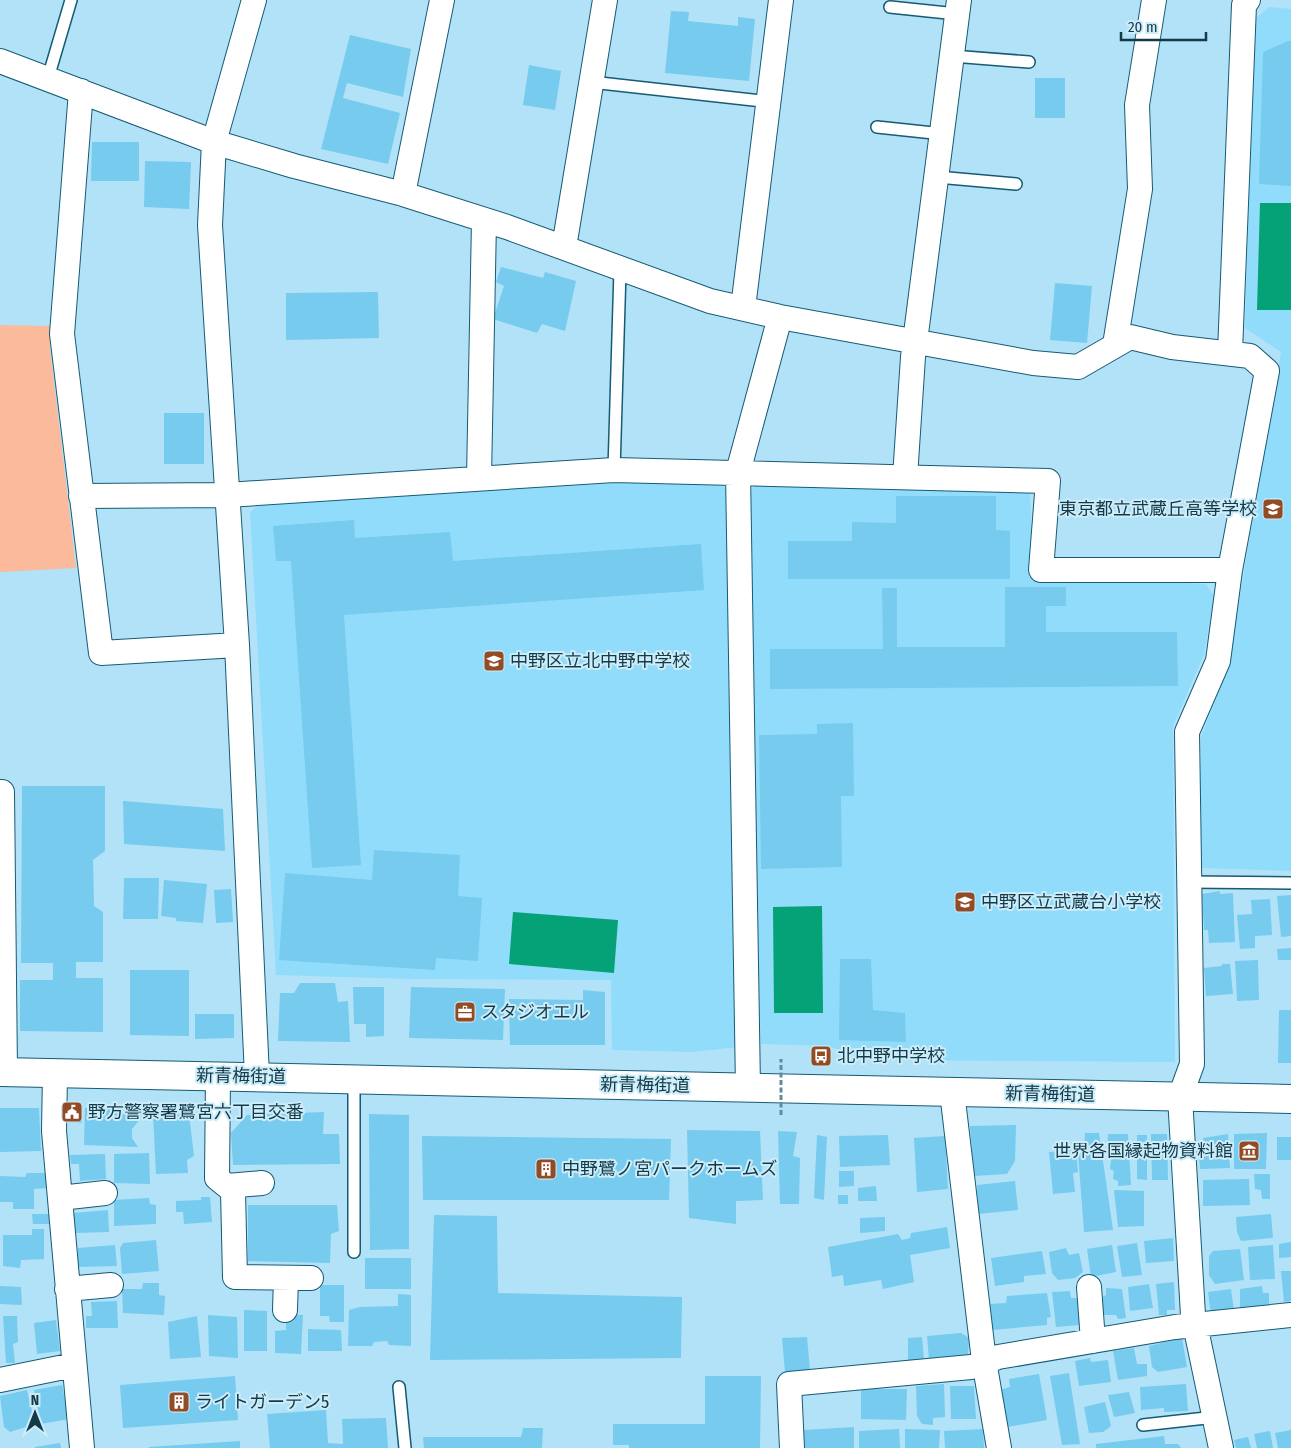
<svg xmlns="http://www.w3.org/2000/svg" width="1291" height="1448" viewBox="0 0 1291 1448" font-family="'Fira Sans Condensed','Noto Sans JP',sans-serif">
<style>
.built{fill:#92dcfb}
.green{fill:#fbba9b}
.water{fill:#05a177}
.building{fill:#76cbee}
.lines{fill:none;stroke-linecap:round;stroke-linejoin:round}
.service-casing{stroke:#155b74;stroke-width:14}
.minor-casing{stroke:#155b74;stroke-width:26}
.secondary-casing{stroke:#155b74;stroke-width:30}
.service{stroke:#fff;stroke-width:11}
.minor{stroke:#fff;stroke-width:24}
.secondary{stroke:#fff;stroke-width:28}
.path-bridge{stroke:#618b9d;stroke-width:3;stroke-dasharray:5 2.5;stroke-linecap:butt}
.labels{text-anchor:middle;dominant-baseline:central;stroke-width:4;stroke-linejoin:round;paint-order:stroke}
.poi-label{font-size:18px;fill:#143947;stroke:#ccecfa;text-anchor:start}
.street-label{font-size:18px;fill:#143947;stroke:#ccecfa}
</style>
<rect width="100%" height="100%" fill="#b2e2f7"/>
<!-- built -->
<path class="built" d="M1269 7 1291 9V871L1201 868V737L1228 666 1281 352 1245 328 1254 20Z
M616 483H719L727 490 738 1047 693 1052 612 1050 611 980 409 979 276 975 250 512 260 504Z
M755 486 1030 491 1033 577 1206 584 1214 596 1204 655 1173 726 1175 1062 872 1060 828 1046 761 1044 750 759 748 492Z"/>
<!-- green -->
<path class="green" d="M0 325 51 326 50 348 76 568 0 572Z"/>
<!-- water -->
<path class="water" d="M1260 203H1291V310H1257Z
M822 906 823 1013H774L773 907Z
M513 912 618 920 614 973 509 964Z"/>
<!-- building -->
<path class="building" d="M671 11 689 12 688 21 738 26V17L755 19 749 81 665 73Z
M350 35 411 49 403 97 347 83 343 98 400 113 388 164 321 149Z
M1288 41H1291V186L1259 184 1263 52Z
M529 65 561 71 555 110 523 105Z
M1035 78H1065V118H1035Z
M92 142H139V181H91Z
M145 161 191 162 189 209 144 207Z
M501 267 543 278 545 272 576 281 565 331 542 324 537 333 493 319 504 286 496 282Z
M1055 283 1092 286 1087 343 1050 340Z
M378 292 379 338 286 340V293Z
M164 413H204V464H164Z
M896 496H996V530L1010 531V579H788V541H852V522L896 523Z
M354 520 355 538 450 532 453 561 701 544 704 590 344 615 361 865 312 868 291 561H276L273 526Z
M1005 587H1066V606H1046V632H1177L1178 686 770 689V649H883L882 588H897V647H1005Z
M853 723 854 796H841L842 867 761 869 759 735 817 734V724Z
M22 786H105V851L93 860 94 906 103 912V962H76V978H103V1032L20 1031V980H53V963H21Z
M123 801 223 809 225 851 124 844Z
M374 850 460 855 458 896 482 898 478 961 436 958 435 970 279 960 285 873 372 880Z
M124 878H159L158 919H123Z
M164 880 207 884 203 923 176 921V918L161 916Z
M231 889 233 922 216 923 214 890Z
M1220 891V894L1233 893 1235 942 1209 943 1208 930H1204L1202 894Z
M1291 895V936L1281 937 1277 896Z
M1270 899 1272 935 1255 936V948L1240 949 1237 915 1252 914 1251 900Z
M1291 948V960H1278L1277 949Z
M840 959H871L873 1010 905 1013 906 1042 839 1040Z
M1258 960 1259 1000 1237 1001 1235 961Z
M1222 964H1230L1233 994 1206 996 1204 968 1222 966Z
M130 970H189V1036L130 1035Z
M300 983H335L338 1002 348 1001 350 1042 278 1041 280 993H294Z
M353 987H384V1036L366 1037V1024H354Z
M411 987 505 989 503 1040 409 1038Z
M583 990 605 992V1045H510L509 999 583 1000Z
M1279 1010H1291V1063H1278Z
M195 1014H234V1038L195 1039Z
M130 1107 132 1114H144L132 1129V1138L138 1147 84 1145 85 1108Z
M0 1108H39L41 1151 0 1152Z
M69 1109H82V1123H68Z
M324 1112 323 1134H339L340 1164 233 1165 231 1133 247 1115Z
M189 1114 194 1156 187 1160 188 1173 156 1174 153 1115Z
M369 1114 409 1115V1249L370 1250Z
M1016 1125 1015 1161 1007 1174 974 1176 970 1126Z
M687 1130 760 1131 763 1200 736 1201V1224L689 1218Z
M778 1131 797 1132 793 1156 800 1158 799 1204H780Z
M1085 1133H1099L1113 1230 1084 1232 1078 1153 1084 1152Z
M1267 1133 1266 1169H1234V1134Z
M1108 1134H1128L1131 1185 1118 1186V1181L1113 1179 1114 1171 1110 1169 1112 1153 1107 1151Z
M1151 1134H1167L1168 1180H1152Z
M1228 1134 1230 1168 1200 1169 1199 1155 1205 1153 1203 1138Z
M817 1135 827 1137 824 1200 814 1198Z
M888 1135 890 1165 840 1167 839 1136Z
M1137 1135H1147V1180L1137 1179Z
M422 1136 671 1139 669 1200H423Z
M945 1136 948 1189 917 1192 914 1138Z
M1277 1137H1291V1160H1277Z
M1076 1150 1078 1172 1073 1173 1075 1192 1053 1194 1049 1152Z
M149 1153 150 1184 114 1183V1154Z
M105 1154 106 1179 80 1181 79 1164H71L70 1155Z
M839 1171H854V1186L839 1187Z
M27 1173H47L48 1188 34 1189V1209H13V1202H0V1176L25 1177Z
M1254 1174H1270V1199H1262L1261 1190 1255 1189Z
M1249 1179 1250 1205 1203 1206V1180Z
M1015 1181 1018 1210 978 1214 977 1185Z
M876 1186 877 1201H858V1188Z
M1114 1190 1144 1191V1226L1118 1227Z
M838 1195H848V1204H838Z
M201 1197H210L212 1222 184 1224 183 1212H176V1201L201 1200Z
M149 1198 150 1204 156 1205V1224L114 1226V1200Z
M248 1205H337L339 1231 331 1234 330 1263 248 1261Z
M108 1210 109 1232 76 1233 73 1213Z
M32 1214H51V1224H33Z
M1271 1214 1273 1238 1241 1241 1237 1232 1236 1217Z
M434 1215 497 1216 498 1293 682 1297 681 1358 430 1360Z
M885 1217V1231L860 1233V1218Z
M947 1227 950 1248 910 1255 914 1282 883 1289 881 1280 844 1286 843 1275 832 1277 828 1247 898 1234 902 1240 910 1238 911 1233Z
M32 1229H44V1259L21 1260 20 1268 3 1266V1235H32Z
M1173 1238 1174 1261 1146 1263 1144 1241Z
M156 1240 159 1271 122 1274 120 1248 123 1243Z
M1291 1242V1257L1279 1258V1244Z
M1137 1243 1142 1275 1122 1277 1117 1246Z
M115 1245 117 1266 78 1267V1248Z
M1112 1245 1116 1272 1091 1277 1087 1249Z
M1273 1245 1275 1279 1250 1280 1248 1247Z
M1066 1248 1069 1255 1079 1253 1083 1272 1075 1278 1058 1280 1052 1273 1049 1252Z
M1240 1249 1244 1280 1215 1284 1209 1275V1256L1213 1251Z
M1042 1251 1046 1274 1024 1276V1282L995 1286 991 1258Z
M365 1258H411V1289H365Z
M1281 1271H1291V1301L1284 1302Z
M1174 1282 1175 1310H1167V1315H1159L1156 1284Z
M143 1283H159V1295L165 1296 164 1315 123 1313 122 1289H142Z
M1149 1284 1153 1308 1130 1311 1128 1287Z
M320 1285H344V1322H330L329 1316H320Z
M0 1286 21 1287 22 1305 0 1304Z
M1262 1286 1263 1293H1269V1310L1240 1311V1289Z
M1106 1288 1122 1289 1126 1318 1118 1319 1116 1315H1103L1102 1297 1106 1295Z
M1231 1289 1234 1311 1211 1315 1208 1292Z
M1070 1291 1071 1298H1078L1079 1325 1056 1327 1052 1292Z
M1047 1293 1051 1317 1047 1318V1325L992 1330 989 1304 1006 1303 1007 1296Z
M398 1294 411 1295V1346L389 1345 387 1341 374 1342 372 1346H348L349 1310 360 1307 398 1306Z
M117 1301 118 1328H86V1316H92L91 1302Z
M244 1310 267 1311V1351H244Z
M286 1314 303 1315 301 1354 275 1353V1331L286 1330Z
M208 1315 237 1317 238 1358 209 1356Z
M3 1316H17L18 1342 13 1344 15 1363H6Z
M197 1316 201 1357 170 1359 168 1322Z
M56 1320 60 1351 37 1354 34 1323Z
M308 1329 341 1330 342 1351H308Z
M961 1333 969 1338 968 1354 961 1358 929 1360 927 1336Z
M807 1337 810 1370 785 1372 782 1338Z
M922 1337 924 1360 908 1361V1338Z
M1182 1338 1187 1367 1158 1372 1152 1367 1149 1346Z
M1134 1348 1137 1364H1147V1376L1118 1380 1113 1351Z
M1090 1358 1091 1362 1108 1360 1111 1382 1079 1386 1075 1361Z
M1069 1373 1080 1444 1062 1445 1050 1376Z
M1039 1374 1047 1420 1007 1427 1000 1390 1010 1387 1009 1379Z
M235 1376 238 1420 123 1428 120 1385Z
M705 1376H761L760 1448H629V1445H613V1424H705Z
M944 1384 945 1417 933 1418V1425L922 1424 917 1416 916 1386Z
M1186 1384 1188 1411 1164 1412V1408L1141 1410 1140 1387Z
M62 1385 69 1419 41 1424 34 1390Z
M950 1386H974L976 1419H951Z
M861 1389H907L906 1420 861 1419Z
M27 1390 35 1424 10 1432 4 1427 0 1396Z
M1129 1392 1135 1413 1114 1417 1108 1395Z
M1105 1402 1111 1426 1103 1432 1089 1433 1084 1407Z
M326 1410 328 1443 343 1444 342 1419 386 1418 388 1448H270L267 1414Z
M854 1427V1448H805L804 1430Z
M523 1428H543L542 1448H424L423 1437H521Z
M899 1429 900 1448H859V1431Z
M905 1429 940 1430 939 1448H905Z
M983 1429 984 1448H945L944 1431Z
M1291 1430V1448H1278L1275 1433Z
M1270 1431 1273 1448H1257L1254 1434Z
M1164 1436 1165 1444H1178L1181 1448H1096V1444Z
M1248 1437 1251 1448H1236L1234 1440Z
M240 1441V1448H149V1447Z
M60 1443 61 1448H35V1447Z"/>
<g class="lines">
<!-- service casing -->
<g class="service-casing">
<path id="service" d="M890 7 957 14
M952 56 1029 62
M48 78 71 0
M591 82 770 102
M877 127 943 134
M937 177 1016 184
M614 470 620 270
M1189 882 1291 883
M354 1078V1252
M399 1387 405 1448
M1143 1425 1215 1417"/>
</g>
<!-- minor casing -->
<g class="minor-casing">
<path id="minor" d="M254 0 214 142 210 225 237 645 257 1076
M0 61 214 142 294 166 403 194 507 227 710 301 780 317 1033 363 1078 367 1130 337 1172 347 1250 356 1267 371 1230 570 1218 661 1187 732 1192 1064 1180 1097 1193 1315 1221 1448
M81 91 62 334 101 653 237 645
M403 194 442 0
M564 247 605 0
M743 308 781 0
M1115 345 1140 189 1137 105 1154 0
M1230 352 1244 5 1248 0
M905 477 913 357 959 0
M479 478 484 221
M81 496 227 495 614 470 1048 481 1041 570H1230
M0 792H2L5 1072
M55 1074 54 1131 82 1448
M218 1076 217 1178 233 1191 235 1277 311 1278
M748 1088 738 472 780 317
M952 1092 984 1361 999 1448
M227 1186 262 1183
M60 1198 105 1193
M1089 1287 1093 1341
M67 1289 111 1285
M285 1310 286 1278
M0 1380 74 1365
M792 1448 789 1384 971 1367 998 1357 1175 1327 1291 1315"/>
</g>
<!-- secondary casing -->
<g class="secondary-casing">
<path id="secondary" d="M0 1072 1291 1099"/>
</g>
<!-- service -->
<use href="#service" class="service"/>
<!-- minor -->
<use href="#minor" class="minor"/>
<!-- secondary -->
<use href="#secondary" class="secondary"/>
<!-- path-bridge -->
<path class="path-bridge" d="M781 1115V1059"/>
</g>
<!-- icons -->
<defs>
<g id="school-square" transform="scale(1.125)"><rect x="-9" y="-9" width="18" height="18" rx="4" fill="#914b25" stroke="#ccecfa"/><path d="M0-5L7-2L0 1L-7-2ZM-4 1L0 2.5L4 1V4Q0 6-4 4Z" fill="#fff"/></g>
<g id="office-square" transform="scale(1.125)"><rect x="-9" y="-9" width="18" height="18" rx="4" fill="#914b25" stroke="#ccecfa"/><path d="M-6-3h4V-5.5h4V-3h4V5H-6ZM-1-4.5V-3h2v-1.5ZM-6 0V1H6V0Z" fill="#fff"/></g>
<g id="bus-square" transform="scale(1.125)"><rect x="-9" y="-9" width="18" height="18" rx="4" fill="#914b25" stroke="#ccecfa"/><path d="M-5-6H5V4H4V6H2V4H-2V6H-4V4H-5ZM-3.5-4V0h7V-4ZM-3.5 1.2v1.5H-2V1.2ZM2 1.2v1.5H3.5V1.2Z" fill="#fff"/></g>
<g id="civic-square" transform="scale(1.125)"><rect x="-9" y="-9" width="18" height="18" rx="4" fill="#914b25" stroke="#ccecfa"/><path d="M-.6-6.5H3V-4.5H.6V-3L4-1V1h2V6H-6V1h2V-1L-.6-3ZM-1.2 2.5V6h2.4V2.5Z" fill="#fff"/></g>
<g id="museum-square" transform="scale(1.125)"><rect x="-9" y="-9" width="18" height="18" rx="4" fill="#914b25" stroke="#ccecfa"/><path d="M0-6L6-3V-2H-6V-3ZM-5-1h2V3h-2ZM-1-1h2V3h-2ZM3-1h2V3H3ZM-6 4H6V6H-6Z" fill="#fff"/></g>
<g id="building-square" transform="scale(1.125)"><rect x="-9" y="-9" width="18" height="18" rx="4" fill="#914b25" stroke="#ccecfa"/><path d="M-4-6H4V6H1V3H-1V6H-4ZM-2.5-4.3h1.7v1.8h-1.7ZM.8-4.3h1.7v1.8H.8ZM-2.5-1h1.7V.8h-1.7ZM.8-1h1.7V.8H.8Z" fill="#fff"/></g>
</defs>
<g fill-rule="evenodd">
<use href="#school-square" x="1273" y="509"/>
<use href="#school-square" x="494" y="661"/>
<use href="#school-square" x="965" y="902"/>
<use href="#office-square" x="465" y="1012"/>
<use href="#bus-square" x="821" y="1056"/>
<use href="#civic-square" x="72" y="1112"/>
<use href="#museum-square" x="1249" y="1151"/>
<use href="#building-square" x="546" y="1169"/>
<use href="#building-square" x="179" y="1402"/>
</g>
<g class="labels">
<!-- poi labels -->
<g class="poi-label">
<text x="1257" y="509" text-anchor="end">東京都立武蔵丘高等学校</text>
<text x="510" y="661">中野区立北中野中学校</text>
<text x="981" y="902">中野区立武蔵台小学校</text>
<text x="481" y="1012">スタジオエル</text>
<text x="837" y="1056">北中野中学校</text>
<text x="88" y="1112">野方警察署鷺宮六丁目交番</text>
<text x="1233" y="1151" text-anchor="end">世界各国縁起物資料館</text>
<text x="562" y="1169">中野鷺ノ宮パークホームズ</text>
<text x="195" y="1402">ライトガーデン5</text>
</g>
<!-- street labels -->
<g class="street-label">
<text transform="translate(241 1076) rotate(1)">新青梅街道</text>
<text transform="translate(645 1085) rotate(1)">新青梅街道</text>
<text transform="translate(1050 1094) rotate(1)">新青梅街道</text>
</g>
</g>
<!-- north arrow -->
<g transform="translate(35 1413)" stroke="#ccecfa" stroke-width="4" paint-order="stroke">
<path d="M0-4L9 19L0 12L-9 19Z" fill="#143947"/>
<text y="-8" font-size="14" font-weight="bold" text-anchor="middle" fill="#143947">N</text>
</g>
<!-- scale -->
<path d="M1121 32v8h85v-8" fill="none" stroke="#143947" stroke-width="2.5"/>
<text x="1128" y="32" font-size="15" fill="#143947" stroke="#ccecfa" stroke-width="4" paint-order="stroke">20 m</text>
</svg>
